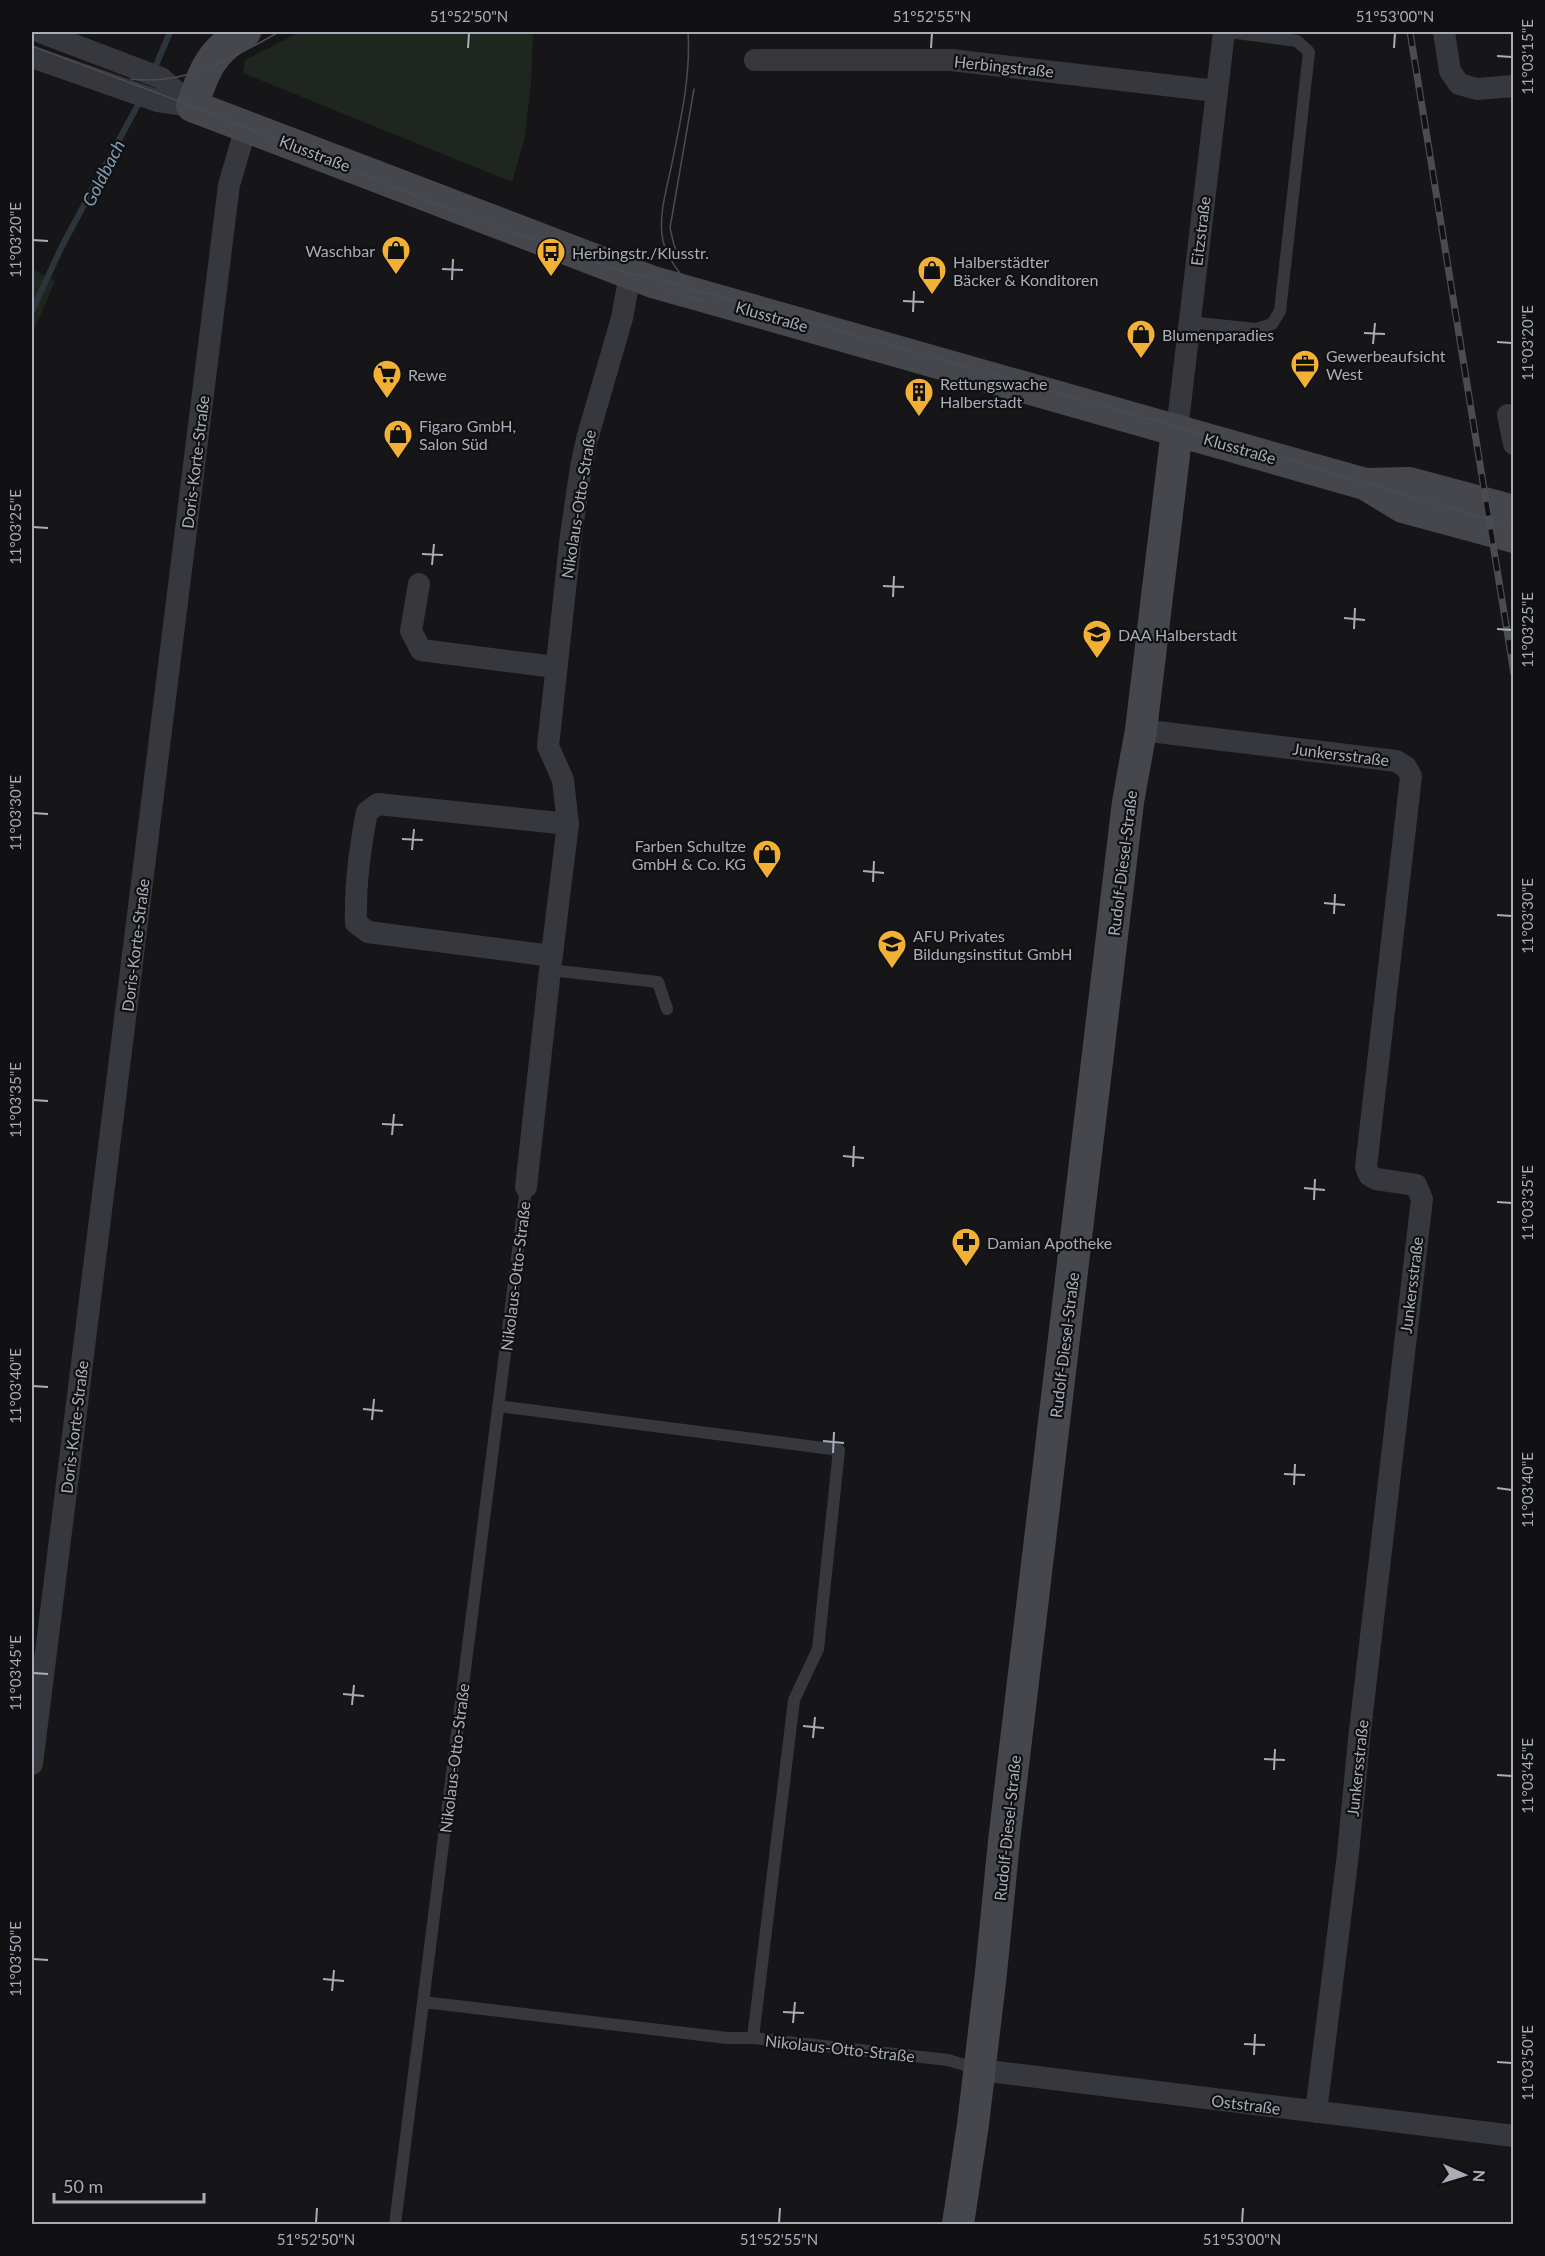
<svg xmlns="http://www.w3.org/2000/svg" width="1545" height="2256" viewBox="0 0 1545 2256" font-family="Lato,sans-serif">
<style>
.green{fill:#1e261f}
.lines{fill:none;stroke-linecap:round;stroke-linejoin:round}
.stream{stroke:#2c353c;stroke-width:6}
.lane{stroke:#37383d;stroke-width:12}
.street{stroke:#37383d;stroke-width:22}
.secondary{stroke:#45474d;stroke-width:32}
.tram{stroke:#4a4c52;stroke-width:1.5}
.rail-casing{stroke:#4a4c52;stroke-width:7}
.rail{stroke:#111113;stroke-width:4.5;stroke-dasharray:14;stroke-linecap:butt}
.ticks{fill:none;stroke:#a8adb8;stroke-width:2}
.labels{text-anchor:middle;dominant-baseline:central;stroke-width:4.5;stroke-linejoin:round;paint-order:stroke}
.street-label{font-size:16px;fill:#a8adb8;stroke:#111113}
.poi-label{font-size:16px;fill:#a8adb8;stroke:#111113;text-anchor:start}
.water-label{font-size:18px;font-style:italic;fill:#7f9bb3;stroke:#111113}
.neatline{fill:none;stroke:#a8adb8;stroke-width:2}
.ticks-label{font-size:15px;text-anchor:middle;fill:#a8adb8}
</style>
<rect width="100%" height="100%" fill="#161618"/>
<!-- green -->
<path class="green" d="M300 32H533L531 84 524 140 512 182 243 73 245 60Z
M32 269 55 281 32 335Z"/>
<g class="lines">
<!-- stream -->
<path class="stream" d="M154 70 170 32
M32 311 62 246 141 99"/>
<!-- lane -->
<path class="lane" d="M1189 322 1256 329 1272 324 1280 311 1309 52 1297 41 1229 32
M550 970 658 982 667 1009
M498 1406 839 1450 818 1649 794 1700 753 2038
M423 2002 727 2038H753L948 2060 978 2069
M395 2224 526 1187"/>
<!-- street -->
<path class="street" d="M40 32 161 78 192 106
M1444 32 1450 71 1459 84 1477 89 1514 86
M32 57 158 101 192 106
M755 60H951L1216 91
M1508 415 1514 444
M1177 430 1224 32
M419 584 411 631 421 650 555 667
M1141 730 1396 761 1406 767 1411 776 1366 1167 1369 1175 1376 1179 1416 1185 1422 1199 1359 1739 1348 1854 1316 2112
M552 956 368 932 356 923C355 887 360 847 367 812L378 804 568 824
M526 1187 550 970 568 824 563 780 548 746 571 535 581 467 587 439 622 318 630 274
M32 1764 229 185 246 127
M980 2070 1514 2136"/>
<!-- secondary -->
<path class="secondary" d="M245 32C211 50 204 71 192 106L653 282 1365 484 1403 507 1514 537
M1365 484 1409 483 1514 511
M958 2224 973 2124 991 1973 1004 1841 1128 802 1141 730 1177 430"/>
<!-- tram -->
<path class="tram" d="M688 32C691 77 680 123 671 168 666 191 658 218 663 241 668 259 682 278 695 291
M32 46 192 106 447 208 630 274 643 275 1178 427 1514 527
M131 79C187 86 232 58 279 32
M679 256 674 245 670 228 694 89
M665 290 705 302"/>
<!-- rail casing -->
<g class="rail-casing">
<path id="rail" d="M1410 32 1514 674"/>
</g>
<!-- rail -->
<use href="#rail" class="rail"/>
</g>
<!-- ticks -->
<path class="ticks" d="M468 48 469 33M931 48 932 33M1394 48 1395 33M1497 56 1512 57M33 240 48 241M442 269 463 270M452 280 453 259M903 301 924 302M913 312 914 291M1364 333 1385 334M1497 342 1512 343M1373 344 1375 323M33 527 48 528M422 554 443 555M432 565 434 544M883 586 904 587M893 597 894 576M1344 618 1365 620M1354 629 1355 608M1497 629 1512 630M33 813 48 814M402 839 423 840M412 850 414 829M863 871 884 873M873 882 874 861M1324 903 1345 905M1334 914 1335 894M1497 915 1512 916M33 1100 48 1101M382 1124 403 1125M392 1135 394 1114M843 1156 864 1158M853 1167 854 1146M1304 1188 1325 1190M1314 1200 1315 1179M1497 1202 1512 1203M33 1386 48 1387M363 1409 383 1411M372 1420 374 1399M823 1441 844 1443M833 1453 834 1432M1284 1474 1305 1475M1294 1485 1295 1464M1497 1488 1512 1490M33 1673 48 1674M343 1694 364 1696M352 1705 354 1685M803 1726 824 1728M813 1738 815 1717M1264 1759 1285 1760M1274 1770 1275 1749M1497 1775 1512 1776M33 1959 48 1960M323 1979 344 1981M332 1991 334 1970M783 2012 804 2013M793 2023 795 2002M1244 2044 1265 2045M1254 2055 1255 2034M1497 2062 1512 2063M316 2223 317 2208M779 2223 780 2208M1242 2223 1243 2208"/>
<!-- icons -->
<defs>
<g id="shop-pin" transform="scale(1.5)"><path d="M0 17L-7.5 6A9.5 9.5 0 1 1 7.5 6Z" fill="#f2b134" stroke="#111113"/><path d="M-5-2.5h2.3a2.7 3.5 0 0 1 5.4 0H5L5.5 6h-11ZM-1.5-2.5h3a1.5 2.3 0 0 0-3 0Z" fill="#111"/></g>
<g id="bus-pin" transform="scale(1.5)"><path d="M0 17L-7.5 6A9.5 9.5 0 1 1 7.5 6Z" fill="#f2b134" stroke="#111113"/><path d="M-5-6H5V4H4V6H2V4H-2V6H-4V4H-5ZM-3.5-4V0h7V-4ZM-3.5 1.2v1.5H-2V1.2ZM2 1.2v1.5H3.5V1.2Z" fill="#111"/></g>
<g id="office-pin" transform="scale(1.5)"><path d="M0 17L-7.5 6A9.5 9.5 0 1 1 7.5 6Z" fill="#f2b134" stroke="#111113"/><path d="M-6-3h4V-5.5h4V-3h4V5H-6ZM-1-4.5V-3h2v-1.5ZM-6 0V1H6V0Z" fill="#111"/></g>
<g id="supermarket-pin" transform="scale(1.5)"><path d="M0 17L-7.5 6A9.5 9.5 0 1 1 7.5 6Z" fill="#f2b134" stroke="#111113"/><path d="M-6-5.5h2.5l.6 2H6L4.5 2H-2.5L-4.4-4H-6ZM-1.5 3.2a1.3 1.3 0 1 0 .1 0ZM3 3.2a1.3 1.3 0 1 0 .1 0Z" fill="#111"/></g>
<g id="building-pin" transform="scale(1.5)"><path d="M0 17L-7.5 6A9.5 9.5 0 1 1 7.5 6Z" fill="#f2b134" stroke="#111113"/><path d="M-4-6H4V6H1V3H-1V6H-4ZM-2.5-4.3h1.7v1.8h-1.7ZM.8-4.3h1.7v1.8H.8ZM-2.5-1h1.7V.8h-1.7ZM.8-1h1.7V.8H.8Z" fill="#111"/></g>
<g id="school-pin" transform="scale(1.5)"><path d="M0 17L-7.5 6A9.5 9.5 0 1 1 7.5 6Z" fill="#f2b134" stroke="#111113"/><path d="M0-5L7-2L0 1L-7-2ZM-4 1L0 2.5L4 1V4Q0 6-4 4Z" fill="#111"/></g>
<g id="university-pin" transform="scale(1.5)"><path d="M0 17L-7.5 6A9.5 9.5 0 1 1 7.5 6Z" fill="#f2b134" stroke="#111113"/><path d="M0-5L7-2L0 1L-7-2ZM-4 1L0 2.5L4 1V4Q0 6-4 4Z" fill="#111"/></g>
<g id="pharmacy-pin" transform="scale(1.5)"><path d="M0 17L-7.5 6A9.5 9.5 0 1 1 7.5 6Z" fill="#f2b134" stroke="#111113"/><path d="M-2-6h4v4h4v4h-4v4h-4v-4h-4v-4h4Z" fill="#111"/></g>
</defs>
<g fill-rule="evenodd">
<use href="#shop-pin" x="396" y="250"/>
<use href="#bus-pin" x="551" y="252"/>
<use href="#shop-pin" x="932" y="270"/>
<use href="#shop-pin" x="1141" y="334"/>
<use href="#office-pin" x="1305" y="364"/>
<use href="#supermarket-pin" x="387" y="374"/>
<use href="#building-pin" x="919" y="392"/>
<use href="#shop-pin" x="398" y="434"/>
<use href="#school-pin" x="1097" y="634"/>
<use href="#shop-pin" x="767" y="854"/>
<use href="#university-pin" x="892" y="944"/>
<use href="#pharmacy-pin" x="966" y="1242"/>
</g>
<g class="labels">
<!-- street labels -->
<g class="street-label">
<text transform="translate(1004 66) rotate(6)">Herbingstraße</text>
<text transform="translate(315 153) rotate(21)">Klusstraße</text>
<text transform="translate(1200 231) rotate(-83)">Eitzstraße</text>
<text transform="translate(772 316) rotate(16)">Klusstraße</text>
<text transform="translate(1240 448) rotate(16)">Klusstraße</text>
<text transform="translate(195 462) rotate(-83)">Doris-Korte-Straße</text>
<text transform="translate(578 504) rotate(-81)">Nikolaus-Otto-Straße</text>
<text transform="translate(1341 754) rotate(7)">Junkersstraße</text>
<text transform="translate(1122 863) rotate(-83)">Rudolf-Diesel-Straße</text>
<text transform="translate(135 945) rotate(-83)">Doris-Korte-Straße</text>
<text transform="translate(515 1276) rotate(-83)">Nikolaus-Otto-Straße</text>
<text transform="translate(1411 1285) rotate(-83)">Junkersstraße</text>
<text transform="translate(1064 1345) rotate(-83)">Rudolf-Diesel-Straße</text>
<text transform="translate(74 1427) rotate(-83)">Doris-Korte-Straße</text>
<text transform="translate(454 1758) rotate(-83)">Nikolaus-Otto-Straße</text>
<text transform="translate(1357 1768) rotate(-84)">Junkersstraße</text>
<text transform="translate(1007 1828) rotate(-84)">Rudolf-Diesel-Straße</text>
<text transform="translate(840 2048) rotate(6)">Nikolaus-Otto-Straße</text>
<text transform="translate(1246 2104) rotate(7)">Oststraße</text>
</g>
<!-- poi labels -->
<g class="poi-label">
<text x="375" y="250" text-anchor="end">Waschbar</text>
<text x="572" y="252">Herbingstr./Klusstr.</text>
<text x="953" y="261">Halberstädter<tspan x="953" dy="18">Bäcker &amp; Konditoren</tspan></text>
<text x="1162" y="334">Blumenparadies</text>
<text x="1326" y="355">Gewerbeaufsicht<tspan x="1326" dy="18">West</tspan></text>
<text x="408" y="374">Rewe</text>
<text x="940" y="383">Rettungswache<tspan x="940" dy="18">Halberstadt</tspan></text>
<text x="419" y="425">Figaro GmbH,<tspan x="419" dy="18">Salon Süd</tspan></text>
<text x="1118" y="634">DAA Halberstadt</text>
<text x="746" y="845" text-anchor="end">Farben Schultze<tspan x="746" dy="18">GmbH &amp; Co. KG</tspan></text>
<text x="913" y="935">AFU Privates<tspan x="913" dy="18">Bildungsinstitut GmbH</tspan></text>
<text x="987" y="1242">Damian Apotheke</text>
</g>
<!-- water labels -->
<g class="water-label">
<text transform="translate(103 173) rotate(-63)">Goldbach</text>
</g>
</g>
<!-- border -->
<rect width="1545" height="2256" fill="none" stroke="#111113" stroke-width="66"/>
<!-- north arrow -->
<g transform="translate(1464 2175) rotate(94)" stroke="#111113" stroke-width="4.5" paint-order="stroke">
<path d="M0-4.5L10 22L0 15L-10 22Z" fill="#a8adb8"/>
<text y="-9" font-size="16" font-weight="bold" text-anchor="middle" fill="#a8adb8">N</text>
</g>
<!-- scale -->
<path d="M54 2193v9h150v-9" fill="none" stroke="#a8adb8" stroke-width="3"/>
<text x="63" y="2193" font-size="18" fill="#a8adb8" stroke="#111113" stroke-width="4.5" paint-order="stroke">50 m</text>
<rect x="33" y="33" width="1479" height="2190" class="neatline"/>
<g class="ticks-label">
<text x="469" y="22">51°52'50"N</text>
<text x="932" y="22">51°52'55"N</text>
<text x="1395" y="22">51°53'00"N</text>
<text transform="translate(1528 57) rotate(-90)" y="5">11°03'15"E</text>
<text transform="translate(16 240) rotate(-90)" y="5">11°03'20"E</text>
<text transform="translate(1528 343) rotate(-90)" y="5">11°03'20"E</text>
<text transform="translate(16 527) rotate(-90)" y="5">11°03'25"E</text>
<text transform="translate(1528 630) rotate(-90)" y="5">11°03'25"E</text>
<text transform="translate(16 813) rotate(-90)" y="5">11°03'30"E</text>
<text transform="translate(1528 916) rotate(-90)" y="5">11°03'30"E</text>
<text transform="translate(16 1100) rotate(-90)" y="5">11°03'35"E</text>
<text transform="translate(1528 1203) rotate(-90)" y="5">11°03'35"E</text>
<text transform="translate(16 1386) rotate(-90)" y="5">11°03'40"E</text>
<text transform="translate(1528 1490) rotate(-90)" y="5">11°03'40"E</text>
<text transform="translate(16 1673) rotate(-90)" y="5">11°03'45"E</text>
<text transform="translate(1528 1776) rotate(-90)" y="5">11°03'45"E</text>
<text transform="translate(16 1959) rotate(-90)" y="5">11°03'50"E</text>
<text transform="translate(1528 2063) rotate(-90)" y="5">11°03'50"E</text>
<text x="316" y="2245">51°52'50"N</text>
<text x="779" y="2245">51°52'55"N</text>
<text x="1242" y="2245">51°53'00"N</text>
</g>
</svg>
